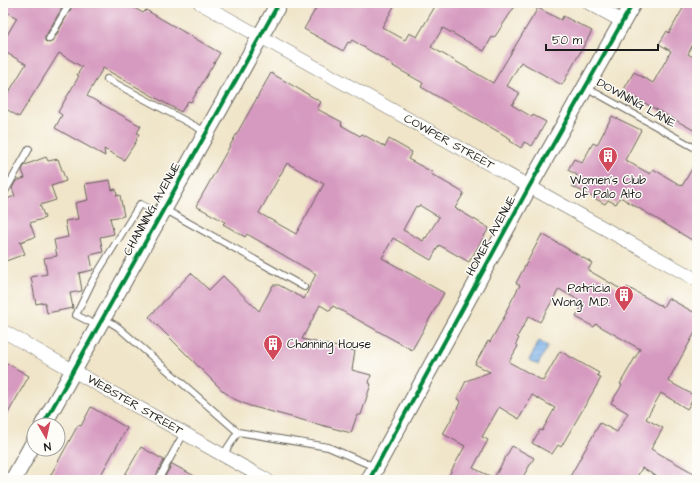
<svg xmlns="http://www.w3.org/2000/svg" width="700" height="483" viewBox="0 0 700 483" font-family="'Architects Daughter',sans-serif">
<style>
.water{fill:url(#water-rules);stroke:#4c6884}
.building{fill:#d699bf;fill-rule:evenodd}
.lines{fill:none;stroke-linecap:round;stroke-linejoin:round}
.service-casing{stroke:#666259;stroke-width:8}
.minor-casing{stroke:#666259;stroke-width:14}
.tertiary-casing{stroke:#666259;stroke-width:18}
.service{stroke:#fff;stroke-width:6}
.minor{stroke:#fff;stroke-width:13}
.tertiary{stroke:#fff;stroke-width:16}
.cycleway-casing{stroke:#fdfcf7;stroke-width:6}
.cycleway{stroke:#00873e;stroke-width:4}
.labels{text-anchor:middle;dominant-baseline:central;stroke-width:3;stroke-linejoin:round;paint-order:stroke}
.street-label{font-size:12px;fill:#1c1c1c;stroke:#fdfcf7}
.poi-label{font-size:12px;fill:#1c1c1c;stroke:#fdfcf7}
</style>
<defs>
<pattern id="water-rules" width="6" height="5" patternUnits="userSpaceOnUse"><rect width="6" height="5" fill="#7db3eb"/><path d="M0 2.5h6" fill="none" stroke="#6b99c9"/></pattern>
</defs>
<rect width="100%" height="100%" fill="#fdfcf7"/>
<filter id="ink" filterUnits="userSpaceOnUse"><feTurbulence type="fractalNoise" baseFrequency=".025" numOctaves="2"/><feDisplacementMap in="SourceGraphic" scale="8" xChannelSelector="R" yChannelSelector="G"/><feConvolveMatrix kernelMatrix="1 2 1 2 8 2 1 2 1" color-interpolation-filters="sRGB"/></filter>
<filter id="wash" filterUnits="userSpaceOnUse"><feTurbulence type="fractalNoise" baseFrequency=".012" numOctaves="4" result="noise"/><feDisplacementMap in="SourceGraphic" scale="16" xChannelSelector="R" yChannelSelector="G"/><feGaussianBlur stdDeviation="0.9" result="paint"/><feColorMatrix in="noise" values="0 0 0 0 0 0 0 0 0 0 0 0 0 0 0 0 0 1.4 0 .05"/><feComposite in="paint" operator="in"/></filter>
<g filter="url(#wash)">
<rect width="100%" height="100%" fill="#f0e5c9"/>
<!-- water -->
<path class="water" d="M539 341 548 346 538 365 529 360Z"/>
<g id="blocks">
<!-- building -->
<path class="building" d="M3 3H65L45 37V41L49 43 53 41 74 3H126L143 13 146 10 220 53 191 102 188 101 181 112 103 68 87 96 141 126 137 133 139 134 136 139 137 140 124 160 104 149 105 156 55 128 62 115 58 112 79 76 77 75 82 67 59 53 19 117 3 107V102L26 64 3 51V42L17 18 3 10Z
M319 3H396L382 27 405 40 409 33 417 37 437 3H517L494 38 492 37 484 51 443 28 431 47 493 83 538 8 561 20 563 16 592 31 562 85 521 62 507 86 520 93 512 105 532 117 533 115 546 122 532 146 524 142 521 148 510 141 511 139 421 87 423 83 391 65 392 64 352 40 350 43 348 42 343 51 304 29Z
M686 3H697V36L688 54 697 59V132L623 91 634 72 653 83 671 51 659 44 667 31 669 33Z
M271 73 321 102 317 109 342 122 341 125 360 136 362 134 385 147 389 139 412 152 408 159 432 172 431 174 464 193 455 208 489 228 469 262 439 245 431 260 393 238 382 258 444 293 412 350 333 306 330 311 320 305 302 339 355 351 352 370 371 375 369 383 371 384 361 415H357L351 433 250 406 234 399 223 391 149 317 191 273 209 290 223 276 259 311 273 285H279L304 299 310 286 316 274 247 234 245 237 223 224 225 222 196 206ZM287 163 324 184 296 234 259 213ZM419 205 439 217 426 238 425 237 423 241 403 230 416 206 418 207Z
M612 116 641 130 625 160 650 174 653 169 682 186 697 160V243L620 197 616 204 608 200 605 204 572 186 577 175 568 170 574 159 582 163 593 143 597 145Z
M46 157 48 161 58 159 66 181 51 186 56 200 40 205 45 218 30 223 35 237 20 242 25 254 3 262V200L15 196 12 188 16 181 25 178 22 170 25 165Z
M110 180 112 190 116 189 117 196 120 195 124 216 110 218 114 234 100 237 103 252 90 255 93 270 79 273 82 291 70 293 73 308 47 313 45 302 36 304 31 277 47 274 44 258 57 256 54 240 68 237 65 221 78 219 75 203 88 200 85 184Z
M542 234 592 263 588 270 624 291 627 287 663 307 668 298 697 314V329L668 381 695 396 687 409 661 393 646 419 663 428 651 449 697 475V480H663L642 468 635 480H568L600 423 617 432 628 413 611 403 622 385 620 384 640 349 596 324 594 327 576 317 584 303 559 289 540 322 529 316 517 337 519 338 516 344 518 346 509 362 543 381 560 351 599 373 597 375 601 378 561 447 558 445 552 454 532 443 540 430 542 431 555 408 532 395 519 419 499 407 482 437 488 440 473 468 494 478 512 446 534 458 521 480H458L449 475 465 446 443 434 461 401 457 399 466 381 490 372 475 364 488 341 490 342 507 312 506 311 520 285 516 283Z
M3 361 29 376 3 422Z
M91 407 127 428 98 480H48L78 425 81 426Z
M141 447 164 460 154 480H122Z
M172 464 202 480H163Z"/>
</g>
</g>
<g filter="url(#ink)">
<use href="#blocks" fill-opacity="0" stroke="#666259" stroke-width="1"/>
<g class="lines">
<!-- service casing -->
<g class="service-casing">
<path id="service" d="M49 39 70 3
M107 79 206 132
M587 88 697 149
M3 195 29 149
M164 209 304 287
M103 318 118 327 238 432
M98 326 76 315 93 280 140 204 160 214
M223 455 238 432 328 447 375 467
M158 480 184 433"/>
</g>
<!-- minor casing -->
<g class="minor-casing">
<path id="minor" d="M200 3 697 280
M589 3 622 21
M3 331 267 480"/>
</g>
<!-- tertiary casing -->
<g class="tertiary-casing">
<path id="tertiary" d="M43 425 279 3
M13 480 34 442
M369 480 529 187 633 3"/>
</g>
<!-- service -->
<use href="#service" class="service"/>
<!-- minor -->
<use href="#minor" class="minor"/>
<!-- tertiary -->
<use href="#tertiary" class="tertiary"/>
<!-- cycleway casing -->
<g class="cycleway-casing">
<path id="cycleway" d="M43 425 279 3
M369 480 529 187 633 3"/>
</g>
<!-- cycleway -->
<use href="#cycleway" class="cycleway"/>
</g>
</g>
<!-- icons -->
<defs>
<g id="building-pin" transform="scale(1)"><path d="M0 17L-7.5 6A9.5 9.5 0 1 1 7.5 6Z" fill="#d1495b" stroke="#fdfcf7"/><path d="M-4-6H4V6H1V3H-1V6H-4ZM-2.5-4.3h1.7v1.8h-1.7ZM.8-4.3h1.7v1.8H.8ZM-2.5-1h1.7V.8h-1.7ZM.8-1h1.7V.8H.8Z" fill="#fff"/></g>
</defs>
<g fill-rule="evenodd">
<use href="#building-pin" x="608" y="156"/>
<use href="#building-pin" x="624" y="295"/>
<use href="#building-pin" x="273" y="344"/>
</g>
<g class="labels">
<!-- street labels -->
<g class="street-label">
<text transform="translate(636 103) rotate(29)">DOWNING LANE</text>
<text transform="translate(449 142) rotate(29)">COWPER STREET</text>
<text transform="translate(152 209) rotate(-61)">CHANNING AVENUE</text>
<text transform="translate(491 236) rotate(-61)">HOMER AVENUE</text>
<text transform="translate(135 405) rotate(30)">WEBSTER STREET</text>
</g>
<!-- poi labels -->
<g class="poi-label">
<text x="608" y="180">Women's Club<tspan x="608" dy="14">of Palo Alto</tspan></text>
<text x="610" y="288" text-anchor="end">Patricia<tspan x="610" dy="14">Wong, M.D.</tspan></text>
<text x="287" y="344" text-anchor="start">Channing House</text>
</g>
</g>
<!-- margin -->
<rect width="700" height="483" fill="none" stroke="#fdfcf7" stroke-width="16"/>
<!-- north arrow -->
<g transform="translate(46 437) rotate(171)"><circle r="19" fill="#fdfcf7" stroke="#a3a29f"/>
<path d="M0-3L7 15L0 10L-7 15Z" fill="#d1495b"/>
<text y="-6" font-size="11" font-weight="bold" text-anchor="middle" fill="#1c1c1c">N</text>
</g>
<!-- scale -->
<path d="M546 44v6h112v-6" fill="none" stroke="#1c1c1c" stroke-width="2"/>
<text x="552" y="44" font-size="12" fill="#1c1c1c" stroke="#fdfcf7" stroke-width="3" paint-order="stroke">50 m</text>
</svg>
